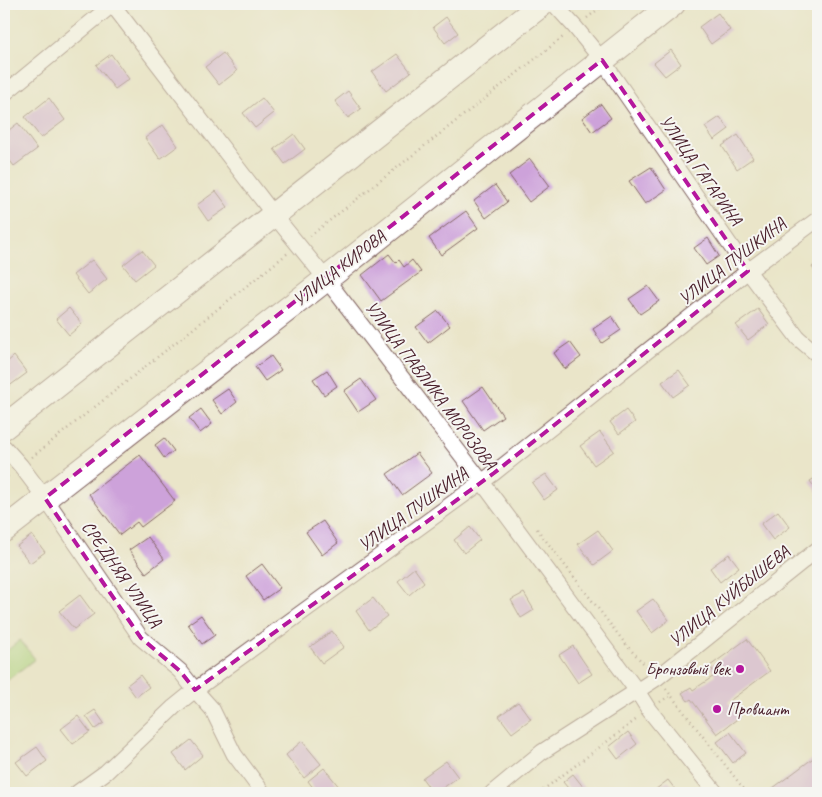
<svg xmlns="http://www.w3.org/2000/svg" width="822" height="797" viewBox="0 0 822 797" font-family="Caveat,sans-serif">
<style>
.green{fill:#a8d27e;stroke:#797854}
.building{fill:#cda2da}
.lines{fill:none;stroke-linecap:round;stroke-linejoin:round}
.minor-casing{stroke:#826462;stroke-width:17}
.primary-casing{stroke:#826462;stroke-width:26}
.path{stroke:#826462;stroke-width:2.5;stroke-dasharray:1 4;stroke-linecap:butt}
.minor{stroke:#fff;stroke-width:15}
.primary{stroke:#fff;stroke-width:24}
.marked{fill:none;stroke:#b5179e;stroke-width:4;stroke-dasharray:10 6;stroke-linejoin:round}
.poi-dot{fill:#b5179e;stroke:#f6f6f2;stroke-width:2}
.labels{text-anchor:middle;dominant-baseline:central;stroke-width:4;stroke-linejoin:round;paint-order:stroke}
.street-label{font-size:18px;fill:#4a1f2b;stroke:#f6f6f2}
.poi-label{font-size:18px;fill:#4a1f2b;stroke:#f6f6f2;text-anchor:end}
</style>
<rect width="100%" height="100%" fill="#f6f6f2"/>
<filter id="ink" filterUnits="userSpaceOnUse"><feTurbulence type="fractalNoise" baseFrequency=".02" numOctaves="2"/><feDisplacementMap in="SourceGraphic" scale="10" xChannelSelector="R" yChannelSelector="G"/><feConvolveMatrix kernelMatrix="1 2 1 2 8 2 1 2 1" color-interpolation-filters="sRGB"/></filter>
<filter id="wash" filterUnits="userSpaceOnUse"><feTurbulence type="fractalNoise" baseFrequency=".0096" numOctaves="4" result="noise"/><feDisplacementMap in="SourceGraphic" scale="20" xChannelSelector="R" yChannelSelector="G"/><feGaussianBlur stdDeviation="1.12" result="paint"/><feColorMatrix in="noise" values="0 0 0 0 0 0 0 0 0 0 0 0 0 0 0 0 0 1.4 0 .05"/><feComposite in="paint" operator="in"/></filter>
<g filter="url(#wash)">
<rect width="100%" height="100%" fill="#eae5c9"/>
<!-- green -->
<path class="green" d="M20 640 35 659 4 683V653Z"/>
<g id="blocks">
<!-- building -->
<path class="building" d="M718 13 730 30 711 44 699 27Z
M446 17 458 33 445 43 433 27Z
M671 50 681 64 665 76 654 63Z
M223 53 237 71 219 85 205 67Z
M111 54 129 79 115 89 96 65Z
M397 54 411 72 386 91 372 72Z
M348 91 361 109 348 118 335 101Z
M49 98 65 120 41 138 25 117Z
M262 98 274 113 255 128 243 113Z
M601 104 611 118 592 132 582 118Z
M720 117 729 129 714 140 705 127Z
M18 123 37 149 14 166 4 153V134Z
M163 125 178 146 160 159 145 138Z
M294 134 305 149 285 164 274 149Z
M738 135 753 158 737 169 722 146Z
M530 159 550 186 529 202 509 175Z
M651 167 666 190 645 204 629 181Z
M495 185 507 202 486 218 474 201Z
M216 191 228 207 208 221 197 205Z
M466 211 478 228 441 255 429 238Z
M708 238 719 256 706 265 694 248Z
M142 250 154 265 135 280 123 265Z
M389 254 396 263 399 260 404 267 412 260 421 272 381 301 362 275Z
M92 260 107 279 88 294 73 275Z
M818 262V276L812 267Z
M648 286 659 301 640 314 629 299Z
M69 308 82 324 69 335 56 319Z
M758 309 769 324 748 340 736 325Z
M438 311 450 326 428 343 416 327Z
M612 316 621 330 602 343 593 329Z
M570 342 581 357 565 369 554 353Z
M14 356 27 373 8 387 4 382V365Z
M271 356 281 370 265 381 255 367Z
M327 370 337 386 324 395 313 379Z
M679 370 690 385 673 397 662 382Z
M361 379 376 400 358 412 344 391Z
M483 387 503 416 483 430 463 401Z
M228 389 237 402 222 414 212 400Z
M201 409 212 424 200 433 189 418Z
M626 410 635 422 619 434 610 422Z
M600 432 614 451 594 465 580 446Z
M164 438 174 451 164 458 155 445Z
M417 453 432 473 402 495 387 474Z
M140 455 175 501 141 527 137 522 120 535 89 494Z
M546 474 558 490 544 500 532 483Z
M818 476V493L810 481Z
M778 511 790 527 773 540 761 524Z
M323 521 338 543 322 555 306 532Z
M470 527 480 540 464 553 454 540Z
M598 530 613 551 594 565 578 544Z
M32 535 45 552 30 563 17 546Z
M148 537 164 559 146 573 129 550Z
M729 554 739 567 720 582 710 568Z
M262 564 280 588 263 600 246 576Z
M414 568 424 582 409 595 398 581Z
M524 593 534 610 521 618 511 600Z
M80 595 94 614 74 629 59 611Z
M373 598 387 616 369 630 356 611Z
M653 599 669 620 652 633 636 611Z
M201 615 215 635 202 644 188 624Z
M332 631 344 647 322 663 310 647Z
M747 639 770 671 728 702 740 717 717 734 691 699 688 701 682 693 691 687 693 690 714 676 715 674 710 666Z
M573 646 592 674 578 683 559 655Z
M140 675 149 687 136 697 127 685Z
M518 702 531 719 512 733 499 716Z
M95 710 104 723 95 729 86 716Z
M78 716 90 732 73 744 61 729Z
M628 732 637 744 618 759 609 747Z
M730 732 746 753 733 763 717 742Z
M191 740 203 755 185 770 173 754Z
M302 741 321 764 304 778 286 755Z
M37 747 47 761 27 776 16 762Z
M816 756 818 759V793H771L769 791Z
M446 761 458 777 436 793H433L422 778Z
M324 768 344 793H317L308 781Z
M573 774 588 793H572L563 782Z
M668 780 678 793H651Z
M124 787 128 793H116Z"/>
</g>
</g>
<g filter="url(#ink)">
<use href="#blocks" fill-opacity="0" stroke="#826462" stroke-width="1"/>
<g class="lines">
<!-- minor casing -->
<g class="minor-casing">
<path id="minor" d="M112 4 274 215 326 279 482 482 637 691 649 710 716 793
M554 4 575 27 602 60 748 271 798 338 818 355
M4 94 113 4
M4 447 21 466 45 498 141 638 180 671 195 690 212 709 234 754 263 793
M77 793 106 772 174 707 195 690 494 473 748 271 818 219
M492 793 542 752 657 678 818 549"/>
</g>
<!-- primary casing -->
<g class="primary-casing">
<path id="primary" d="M4 427 542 4
M4 530 338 270 673 4"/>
</g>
<!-- path -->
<path class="path" d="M587 18 605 4
M310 236 563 37
M32 457 288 253
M4 480 10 474
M537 529 627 646 647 667
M666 689 747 793
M660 702 671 695
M539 793 637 719"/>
<!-- minor -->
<use href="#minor" class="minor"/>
<!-- primary -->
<use href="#primary" class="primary"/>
</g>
</g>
<!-- marked area -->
<path d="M0 0H822V797H0ZM602 60 748 271 494 473 195 690 180 671 141 638 45 498Z" fill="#eae5c9" fill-opacity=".55" fill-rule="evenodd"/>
<path class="marked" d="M602 60 748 271 494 473 195 690 180 671 141 638 45 498Z"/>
<!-- markers -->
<g class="poi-dot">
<circle cx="740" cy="669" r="5"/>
<circle cx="717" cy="709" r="5"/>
</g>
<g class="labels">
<!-- street labels -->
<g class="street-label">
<text transform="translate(701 170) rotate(55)">УЛИЦА ГАГАРИНА</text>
<text transform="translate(732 261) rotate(-38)">УЛИЦА ПУШКИНА</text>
<text transform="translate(339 268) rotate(-38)">УЛИЦА КИРОВА</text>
<text transform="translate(431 385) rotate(53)">УЛИЦА ПАВЛИКА МОРОЗОВА</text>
<text transform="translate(413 509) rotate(-36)">УЛИЦА ПУШКИНА</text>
<text transform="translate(122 574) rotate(55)">СРЕДНЯЯ УЛИЦА</text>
<text transform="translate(729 596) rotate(-39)">УЛИЦА КУЙБЫШЕВА</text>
</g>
<!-- poi labels -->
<g class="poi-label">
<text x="730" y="669">Бронзовый век</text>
<text x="727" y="709" text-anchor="start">Провиант</text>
</g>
</g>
<!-- margin -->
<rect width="822" height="797" fill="none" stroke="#f6f6f2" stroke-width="20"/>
</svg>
